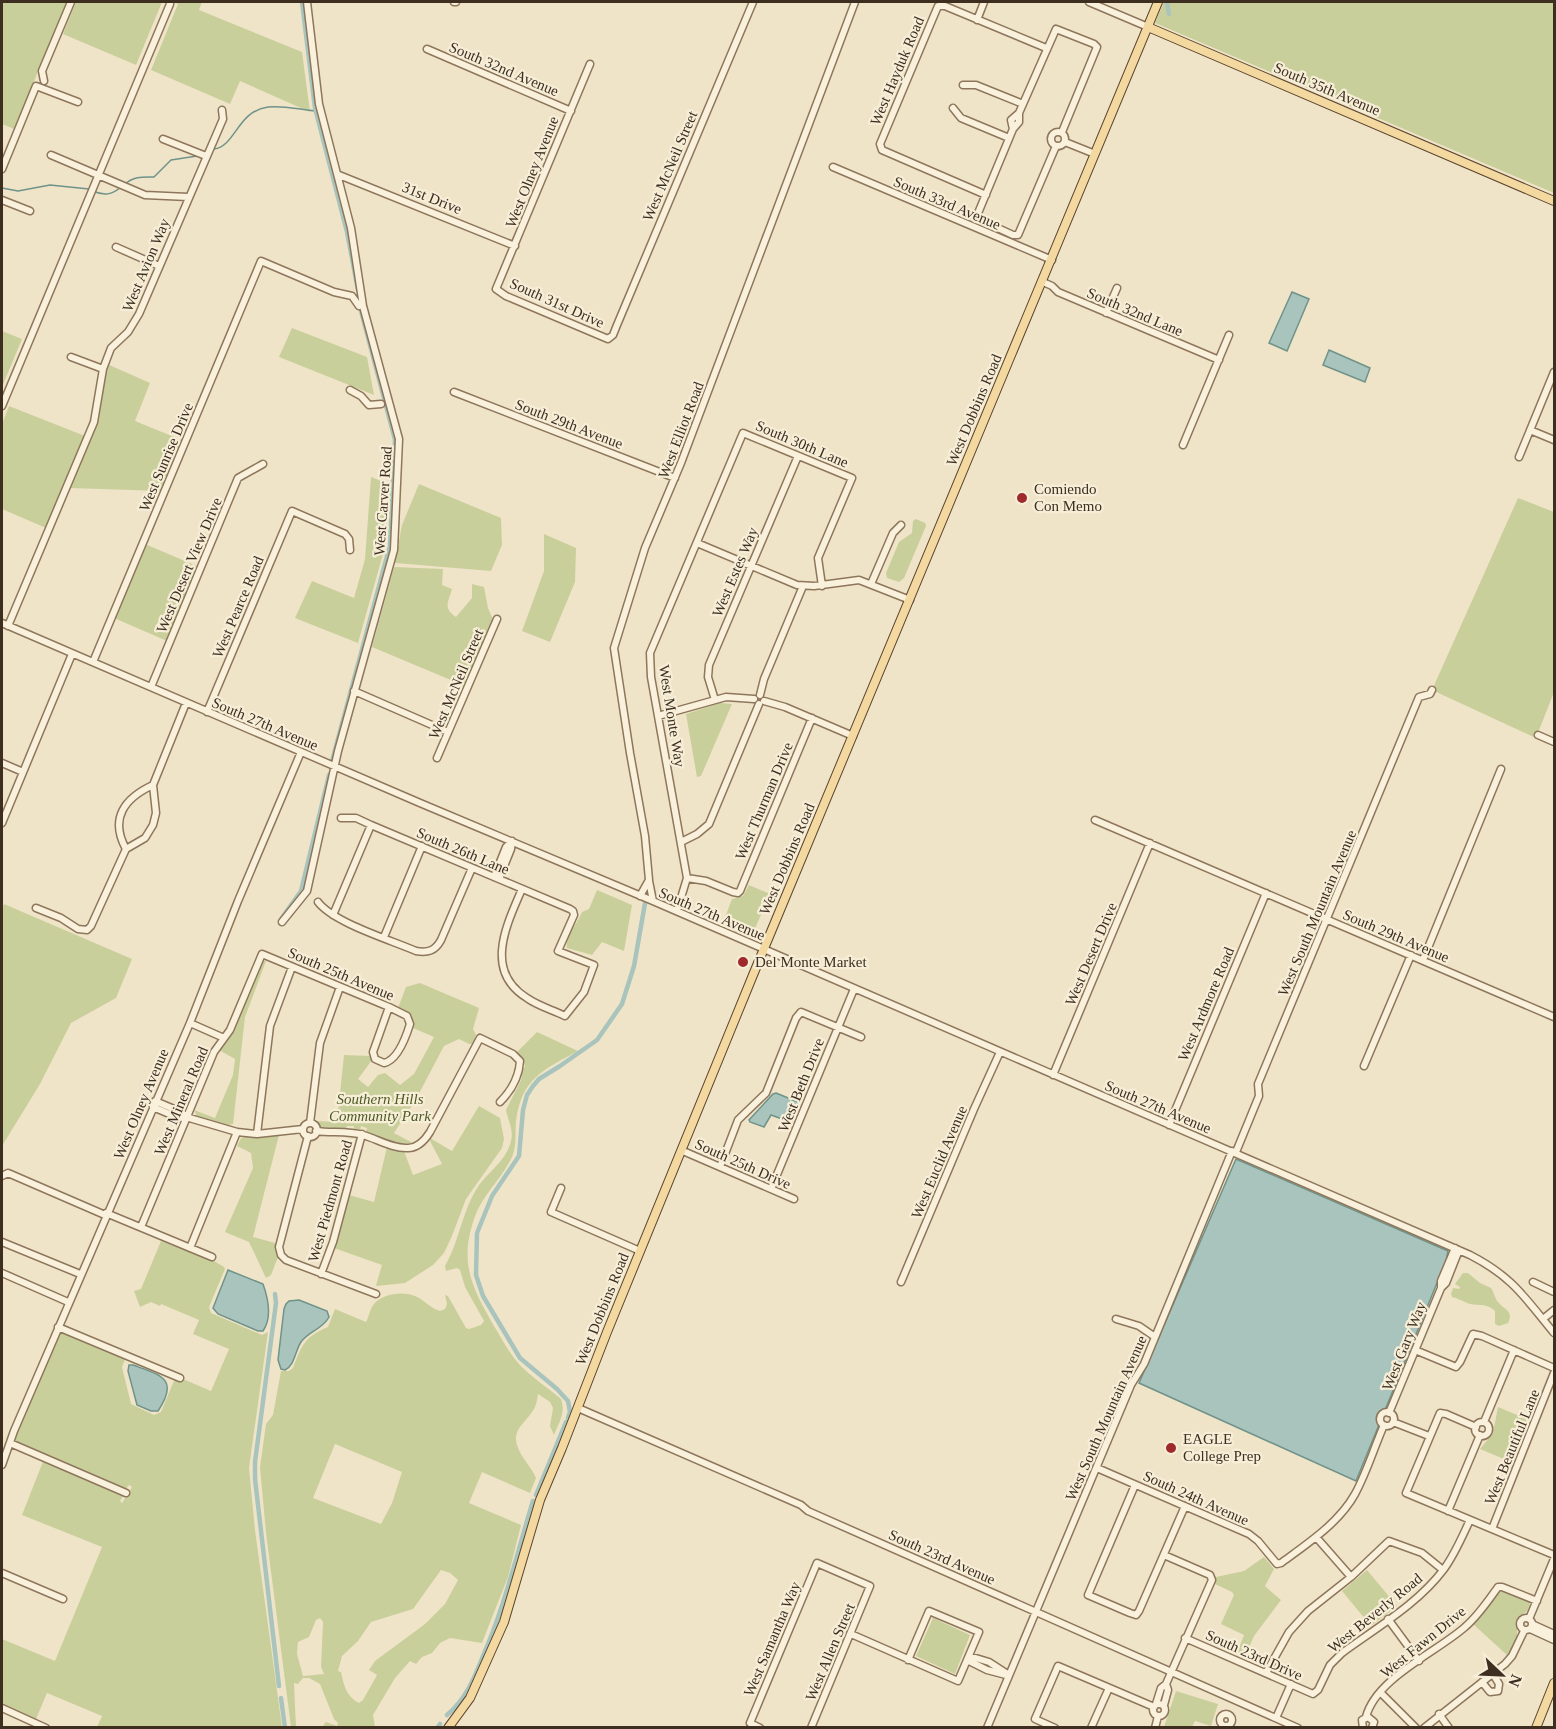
<svg xmlns="http://www.w3.org/2000/svg" width="1556" height="1729" viewBox="0 0 1556 1729" font-family="Georgia,serif">
<style>
.green{fill:#c9cf9b;fill-rule:evenodd}
.water{fill:#a9c4bc;stroke:#6f938a;stroke-width:1.5}
.lines{fill:none;stroke-linecap:round;stroke-linejoin:round}
.stream{stroke:#6f938a;stroke-width:1.5}
.canal{stroke:#a9c4bc;stroke-width:4.5}
.minor-casing{stroke:#8d765c;stroke-width:9}
.major-casing{stroke:#5b4430;stroke-width:10}
.minor{stroke:#faf1dc;stroke-width:6}
.major{stroke:#f3d9a0;stroke-width:8}
.poi-dot{fill:#9e2a2b;stroke:#f7eed8;stroke-width:2}
.labels{text-anchor:middle;dominant-baseline:central;stroke-width:4.5;stroke-linejoin:round;paint-order:stroke}
.street-label{font-size:15px;fill:#3d2e20;stroke:#f7eed8}
.poi-label{font-size:15px;fill:#3d2e20;stroke:#f7eed8;text-anchor:start}
.park-label{font-size:15px;font-style:italic;fill:#4d5a26;stroke:#f7eed8}
</style>
<rect width="100%" height="100%" fill="#f0e4c8"/>
<!-- green -->
<path class="green" d="M2 2H67L14 129 2 124Z
M76 2H162L136 65 63 34Z
M173 2H202L199 10 302 52 310 112 240 81 230 104 151 70 178 4Z
M1164 2H1554V193L1155 23Z
M292 328 367 357 374 395 279 357Z
M2 331 22 339 2 387Z
M107 364 150 383 135 421 184 441 163 491 69 488 96 423Z
M9 406 85 436 46 528 2 509V424Z
M371 477 386 483 383 554 358 643 295 618 312 581 354 598 365 559Z
M419 484 501 518 502 545 491 571 395 563 402 525Z
M1518 498 1554 512V692L1536 738 1432 690Z
M916 519 925 523 926 526 904 578 899 582 887 578 886 573 899 542 912 533 913 521Z
M544 534 576 548 575 582 550 642 522 631 544 571Z
M145 544 199 567 167 641 114 618Z
M394 567 443 569 442 585 452 589C448 603 443 608 456 617L472 598V584L484 587 488 608 494 622 465 686 372 647Z
M720 703 732 704 701 776 697 777 686 714Z
M749 885 770 894 753 933 724 920 732 899 743 896Z
M597 890 632 905 624 951 602 942 592 955 567 948C565 934 578 924 582 912L589 909Z
M4 904 132 959 116 998 71 1023 40 1084 2 1146V909Z
M262 961H266L245 1017 233 1124 228 1125 197 1116 194 1110 215 1118 233 1075 235 1059 219 1050 232 1031Z
M420 983 479 1008 473 1029 476 1035 473 1044H469L459 1039 444 1046 415 1101 394 1133 413 1143 397 1144 366 1132 367 1128 361 1126 360 1131 354 1130V1126H347L346 1129 320 1127 316 1121 337 1122 344 1055 370 1056 372 1060 358 1079 368 1087 378 1075 385 1073 400 1085 414 1074 434 1037 413 1028 411 1016 398 1008 406 987Z
M537 1032 578 1051C543 1070 522 1078 516 1121 515 1134 517 1145 512 1157 502 1179 482 1195 474 1219 459 1264 472 1287 494 1326 502 1339 509 1353 519 1364 531 1377 547 1387 561 1399 566 1413 559 1422 554 1435L550 1426 553 1408 550 1402 538 1394C537 1401 536 1407 532 1412 525 1423 512 1430 517 1445 521 1458 531 1466 536 1478L530 1493 482 1472 469 1503 521 1525 508 1577 482 1643 450 1638 440 1643 432 1653 422 1657 416 1664 410 1661 395 1678 373 1715 375 1727H324L323 1726 326 1722 337 1726 338 1723 334 1719 320 1684 309 1678H303L298 1684 294 1683 296 1727H291L266 1533 260 1467 266 1424 273 1415 281 1371H289L293 1368C302 1345 304 1337 328 1327L335 1309 366 1322C369 1317 370 1308 374 1304 383 1293 406 1290 419 1298 427 1303 431 1308 440 1311L445 1309 447 1304 445 1295 448 1296 466 1328 469 1329 481 1325 484 1321 465 1287 460 1270 457 1268 446 1271 445 1266C460 1240 462 1210 479 1185 490 1170 506 1161 511 1141 514 1130 508 1121 506 1110L521 1080 523 1068 525 1067 524 1062 522 1063 516 1053ZM335 1444 402 1472 392 1503 381 1524 313 1498ZM441 1570 450 1573 458 1580 445 1604 425 1624 375 1661 369 1670 377 1675 363 1700 359 1703C346 1696 344 1686 341 1672L338 1671 342 1656 358 1641 371 1622 413 1609ZM320 1618 323 1622 321 1667 324 1674 303 1676 297 1654 298 1642 309 1637 316 1620Z
M479 1106 500 1118 504 1139 502 1148 466 1199 452 1236 444 1253 433 1265 405 1283 377 1286 376 1285 382 1265 334 1248 349 1195 374 1202 387 1147 404 1151 413 1175 442 1164 429 1139 430 1138 452 1151Z
M279 1135 253 1237 275 1243 278 1257 271 1275 266 1278 249 1242 225 1232 253 1168 251 1153 237 1146 241 1138 244 1137Z
M161 1241 209 1258 224 1267 225 1269 209 1307 211 1313 262 1335 268 1332 249 1468 255 1530 282 1727H97L102 1716 47 1693 36 1719 2 1704V1639L55 1661 102 1547 22 1515 44 1459 124 1495 120 1501 122 1503 132 1487 129 1485 125 1490 21 1445 15 1441V1435L59 1331H65L126 1357 122 1367 131 1404 154 1415 161 1412 176 1376 211 1391 229 1349 193 1334 199 1320 161 1304 160 1306 151 1302 140 1307 134 1291 141 1289Z
M1463 1273H1468L1480 1283 1491 1288C1494 1292 1495 1299 1498 1302 1505 1311 1514 1310 1508 1323L1499 1326 1495 1324V1311C1486 1302 1477 1307 1467 1303 1462 1301 1457 1298 1452 1297L1451 1294 1453 1288 1459 1289 1460 1287 1455 1284Z
M1498 1407 1529 1420 1511 1462 1480 1449 1493 1433Z
M1264 1557 1274 1569 1265 1586 1281 1600 1254 1636 1245 1656 1237 1653 1244 1635 1221 1624 1234 1595 1232 1592 1215 1584 1216 1577 1244 1571Z
M1367 1570 1397 1606 1371 1626 1342 1591Z
M1500 1591 1529 1602 1530 1605 1527 1611 1517 1620V1636L1508 1656 1473 1624Z
M933 1618 970 1635 955 1674 916 1656Z
M1176 1691 1218 1704 1211 1726 1195 1721 1192 1727H1164Z"/>
<!-- water -->
<path class="water" d="M1292 292 1309 299 1287 351 1269 343Z
M1329 350 1370 368 1365 382 1323 365Z
M776 1093 798 1102 792 1121 790 1122 771 1115 764 1127 750 1122 749 1120 773 1094Z
M1236 1159 1448 1251 1446 1261 1356 1481 1139 1383Z
M228 1270 263 1284C268 1298 272 1318 263 1331H258L218 1314 213 1308Z
M299 1300 327 1311 329 1317C323 1329 309 1331 301 1342 295 1351 295 1365 285 1370L281 1369 278 1360 284 1309 286 1304 289 1301Z
M129 1365H133C160 1375 180 1378 158 1411H151L137 1405 128 1371Z"/>
<g class="lines">
<!-- stream -->
<path class="stream" d="M214 149C236 146 237 111 268 107 284 105 300 110 316 111
M125 184C134 176 143 177 154 177L171 160 197 156
M2 188 18 191 50 185 89 189
M93 191C104 196 112 195 121 187"/>
<!-- canal -->
<path class="canal" d="M302 2 315 108 347 232 358 290
M1167 2 1169 14
M332 761 390 545 395 440 361 311
M281 919 301 891 329 775
M275 1294 276 1303 255 1462V1479L279 1686
M568 1418 570 1412 568 1401 557 1389 520 1358 483 1296 476 1275 477 1233 492 1196 519 1156 523 1110 527 1095 533 1086 539 1079 560 1066 597 1040 622 1004 634 966 647 892
M536 1495 566 1422
M281 1698 285 1728
M447 1715C466 1699 474 1679 483 1656 505 1606 517 1553 533 1501
M437 1728 440 1724"/>
<!-- minor casing -->
<g class="minor-casing">
<path id="minor" d="M454 2H456
M1089 2 1148 27
M977 20 984 2
M427 49 571 111
M590 64 496 289 506 296 608 339 613 335 617 325 753 2
M44 81 42 71 71 2
M963 85H976L1023 104
M953 108 961 118 1009 138
M1013 129 1011 120 1019 113
M1051 139a7 7 0 1 1 14 0a7 7 0 1 1-14 0Z
M163 139 206 156
M1065 142 1095 154
M1056 146 1018 235H1013L976 218 1013 129 1019 122V113L1056 29 1094 44 1097 47 1062 132
M51 155 145 195 188 197
M833 167 1052 260
M2 169 36 86 78 102
M339 175 515 246
M986 195 882 150 880 144 938 6H945L1046 48
M2 200 30 211
M116 247 159 266
M1043 282 1052 286 1058 292 1219 360
M1106 313 1117 288
M71 357 103 369
M350 390 361 396 369 405 381 404
M454 392 675 478
M2 406 170 4
M1530 430 1554 440
M1183 445 1229 335
M1519 457 1554 372
M697 543 797 585 814 586 859 580 910 600
M871 584 893 533 901 525
M2 623 420 803 653 901 1470 1255C1513 1277 1525 1298 1554 1333
M8 626 94 422 103 369 111 348 128 332 139 314 223 119 222 110
M93 662 261 261 334 292 352 296 359 306
M151 687 238 478 263 464
M354 691 448 732
M760 695 764 679 803 586
M715 700 708 677 709 665 798 456
M764 701 785 707 853 736
M207 712 292 511 345 534 349 539 350 550
M658 716 726 697 754 699
M1538 735 1554 742
M437 758 497 619
M2 763 23 772
M341 818H356L371 825 570 909 573 911 574 915 558 951 594 965 584 992 565 1016C553 1010 538 1006 527 998 483 971 507 924 522 889
M1095 820 1554 1017
M2 823 72 654
M681 842 697 834 709 824 759 704
M126 849C109 818 125 798 153 785
M494 877 506 847 512 841
M687 878 706 881 733 892 738 893 740 891 812 718
M499 879 511 849 512 841
M649 881 653 901
M640 896 649 880 645 836 630 753 614 648 645 548 681 463 855 2
M318 902C334 923 391 940 416 951 428 953 435 951 441 940L472 868
M36 908 61 918 78 929 87 930 91 926 126 849 145 838 153 825 156 813 153 785 186 703
M677 911 687 878 651 677 650 653 743 433 852 478 818 558 822 586
M333 915 371 825
M282 922 307 891 338 751 394 550 399 439 363 306 351 228 319 104 307 2
M384 937 422 846
M1423 960 1501 769
M190 1023 224 1038
M1364 1066 1411 955
M1053 1075 1150 843
M155 1101 181 1112 186 1117
M153 1107 179 1118 186 1117 237 1132 257 1134 303 1129
M310 1123 320 1043 340 987
M303 1130a7 7 0 1 1 14 0a7 7 0 1 1-14 0Z
M1169 1125 1266 893
M316 1131C332 1133 348 1131 363 1135 377 1139 393 1149 408 1148 418 1148 425 1140 430 1132L480 1038 513 1054 520 1061C519 1077 511 1091 500 1102
M257 1134 270 1026 292 967
M308 1136 279 1247 281 1255 286 1260 376 1294
M683 1151 794 1199
M1236 1152 1259 1096 1258 1084 1419 697 1430 694 1432 690
M720 1167 738 1120 766 1093 796 1018 801 1012 861 1037
M2 1176 8 1173 105 1215
M561 1188 551 1212 640 1251
M771 1189 854 989
M106 1213 212 1257
M141 1227 214 1052 230 1030 262 954 389 1007 407 1016 410 1024C406 1037 398 1060 384 1063L375 1059 373 1052 389 1007
M2 1242 80 1274
M190 1248 237 1132
M2 1273 68 1302
M321 1274 333 1242 362 1134
M901 1282 974 1109 1000 1052
M1533 1282 1554 1292
M1441 1288 1446 1283 1459 1250
M1116 1319 1139 1326 1155 1337
M1543 1319 1554 1310
M58 1327 180 1378
M1415 1350 1456 1367 1460 1362 1473 1334 1482 1336 1554 1368
M578 1408 801 1505 808 1511 1298 1728
M1380 1419a7 7 0 1 1 14 0a7 7 0 1 1-14 0Z
M1389 1413 1441 1288V1281L1455 1248
M1393 1422 1429 1436
M1484 1422 1514 1350
M1475 1429a7 7 0 1 1 14 0a7 7 0 1 1-14 0Z
M1476 1427 1446 1414 1440 1413 1406 1493 1554 1555
M10 1443 126 1493
M2 1465 14 1431 190 1023 238 901 301 752
M1097 1468 1249 1534 1258 1541 1277 1564 1281 1563C1307 1544 1339 1523 1355 1494 1367 1472 1374 1448 1384 1425
M1135 1485 1088 1595 1130 1613 1136 1615 1139 1611 1185 1506
M1448 1511 1480 1435
M1492 1529 1554 1373
M1316 1537 1351 1577
M2 1573 63 1599
M1520 1624a6 6 0 1 1 12 0a6 6 0 1 1-12 0Z
M1388 1619 1419 1661
M1529 1619 1554 1559
M1532 1624 1554 1634
M1530 1629 1554 1640
M851 1634 958 1681 979 1632 929 1611 908 1660
M1185 1638 1313 1694 1318 1690 1330 1665 1342 1653C1376 1628 1418 1604 1444 1569 1455 1554 1462 1537 1470 1520
M969 1656 989 1662 1009 1675
M967 1660 987 1670 1006 1675
M1266 1673 1289 1632 1308 1611 1351 1577 1389 1541 1422 1553 1443 1570
M1482 1682 1490 1692 1498 1691 1499 1684 1493 1674
M1380 1692 1416 1728
M1153 1710a6 6 0 1 1 12 0a6 6 0 1 1-12 0Z
M1156 1704 1161 1688 1166 1684 1212 1580 1210 1575 1164 1555
M1164 1705 1168 1690 1166 1684
M2 1708 46 1728
M1220 1720a6 6 0 1 1 12 0a6 6 0 1 1-12 0Z
M1439 1714 1449 1728
M1366 1717C1376 1678 1437 1652 1465 1627 1478 1616 1488 1601 1498 1587H1502L1537 1601
M1276 1718 1291 1684
M760 1728 750 1723 817 1563 870 1586 811 1728
M987 1728 1131 1385 1144 1364 1232 1151
M1055 1728 1035 1719 1058 1666 1154 1707
M1091 1728 1109 1688
M1155 1728 1158 1716
M1363 1728 1362 1720 1368 1717 1374 1722 1372 1728
M1424 1728 1505 1664 1512 1656 1524 1631"/>
</g>
<!-- major casing -->
<g class="major-casing">
<path id="major" d="M1148 27 1554 201
M448 1728 470 1698 504 1622 540 1500 562 1448 607 1332 753 975 1158 2
M1536 1728 1554 1683"/>
</g>
<!-- minor -->
<use href="#minor" class="minor"/>
<!-- major -->
<use href="#major" class="major"/>
</g>
<!-- markers -->
<g class="poi-dot">
<circle cx="1022" cy="498" r="6"/>
<circle cx="743" cy="962" r="6"/>
<circle cx="1171" cy="1448" r="6"/>
</g>
<g class="labels">
<!-- street labels -->
<g class="street-label">
<text transform="translate(504 69) rotate(23)">South 32nd Avenue</text>
<text transform="translate(897 71) rotate(-67)">West Hayduk Road</text>
<text transform="translate(1327 89) rotate(23)">South 35th Avenue</text>
<text transform="translate(670 166) rotate(-67)">West McNeil Street</text>
<text transform="translate(532 172) rotate(-68)">West Olney Avenue</text>
<text transform="translate(432 198) rotate(22)">31st Drive</text>
<text transform="translate(947 203) rotate(23)">South 33rd Avenue</text>
<text transform="translate(146 265) rotate(-67)">West Avion Way</text>
<text transform="translate(557 303) rotate(24)">South 31st Drive</text>
<text transform="translate(1135 312) rotate(23)">South 32nd Lane</text>
<text transform="translate(974 410) rotate(-67)">West Dobbins Road</text>
<text transform="translate(569 424) rotate(21)">South 29th Avenue</text>
<text transform="translate(681 430) rotate(-69)">West Elliot Road</text>
<text transform="translate(802 444) rotate(23)">South 30th Lane</text>
<text transform="translate(166 457) rotate(-67)">West Sunrise Drive</text>
<text transform="translate(383 501) rotate(-86)">West Carver Road</text>
<text transform="translate(189 565) rotate(-67)">West Desert View Drive</text>
<text transform="translate(735 572) rotate(-67)">West Estes Way</text>
<text transform="translate(238 607) rotate(-67)">West Pearce Road</text>
<text transform="translate(456 684) rotate(-67)">West McNeil Street</text>
<text transform="translate(672 716) rotate(81)">West Monte Way</text>
<text transform="translate(265 724) rotate(23)">South 27th Avenue</text>
<text transform="translate(764 801) rotate(-67)">West Thurman Drive</text>
<text transform="translate(463 851) rotate(23)">South 26th Lane</text>
<text transform="translate(787 859) rotate(-67)">West Dobbins Road</text>
<text transform="translate(1317 913) rotate(-67)">West South Mountain Avenue</text>
<text transform="translate(712 914) rotate(23)">South 27th Avenue</text>
<text transform="translate(1396 936) rotate(23)">South 29th Avenue</text>
<text transform="translate(1091 954) rotate(-67)">West Desert Drive</text>
<text transform="translate(341 974) rotate(23)">South 25th Avenue</text>
<text transform="translate(1206 1004) rotate(-67)">West Ardmore Road</text>
<text transform="translate(801 1085) rotate(-68)">West Beth Drive</text>
<text transform="translate(181 1101) rotate(-67)">West Mineral Road</text>
<text transform="translate(141 1104) rotate(-67)">West Olney Avenue</text>
<text transform="translate(1158 1107) rotate(23)">South 27th Avenue</text>
<text transform="translate(939 1162) rotate(-67)">West Euclid Avenue</text>
<text transform="translate(743 1164) rotate(24)">South 25th Drive</text>
<text transform="translate(330 1201) rotate(-74)">West Piedmont Road</text>
<text transform="translate(602 1309) rotate(-68)">West Dobbins Road</text>
<text transform="translate(1404 1346) rotate(-68)">West Gary Way</text>
<text transform="translate(1106 1418) rotate(-66)">West South Mountain Avenue</text>
<text transform="translate(1512 1447) rotate(-68)">West Beautiful Lane</text>
<text transform="translate(1196 1498) rotate(24)">South 24th Avenue</text>
<text transform="translate(942 1557) rotate(24)">South 23rd Avenue</text>
<text transform="translate(1375 1613) rotate(-39)">West Beverly Road</text>
<text transform="translate(772 1639) rotate(-67)">West Samantha Way</text>
<text transform="translate(1423 1642) rotate(-39)">West Fawn Drive</text>
<text transform="translate(830 1652) rotate(-67)">West Allen Street</text>
<text transform="translate(1254 1655) rotate(24)">South 23rd Drive</text>
</g>
<!-- poi labels -->
<g class="poi-label">
<text x="1034" y="489">Comiendo<tspan x="1034" dy="17">Con Memo</tspan></text>
<text x="755" y="962">Del Monte Market</text>
<text x="1183" y="1439">EAGLE<tspan x="1183" dy="17">College Prep</tspan></text>
</g>
<!-- park labels -->
<g class="park-label">
<text x="380" y="1099">Southern Hills<tspan x="380" dy="17">Community Park</tspan></text>
</g>
</g>
<!-- border -->
<rect width="1556" height="1729" fill="none" stroke="#3d2e20" stroke-width="6"/>
<!-- north arrow -->
<g transform="translate(1502 1675) rotate(113)" stroke="#f7eed8" stroke-width="4.5" paint-order="stroke">
<path d="M0-4.5L10 22L0 15L-10 22Z" fill="#3d2e20"/>
<text y="-9" font-size="16" font-weight="bold" text-anchor="middle" fill="#3d2e20">N</text>
</g>
</svg>
